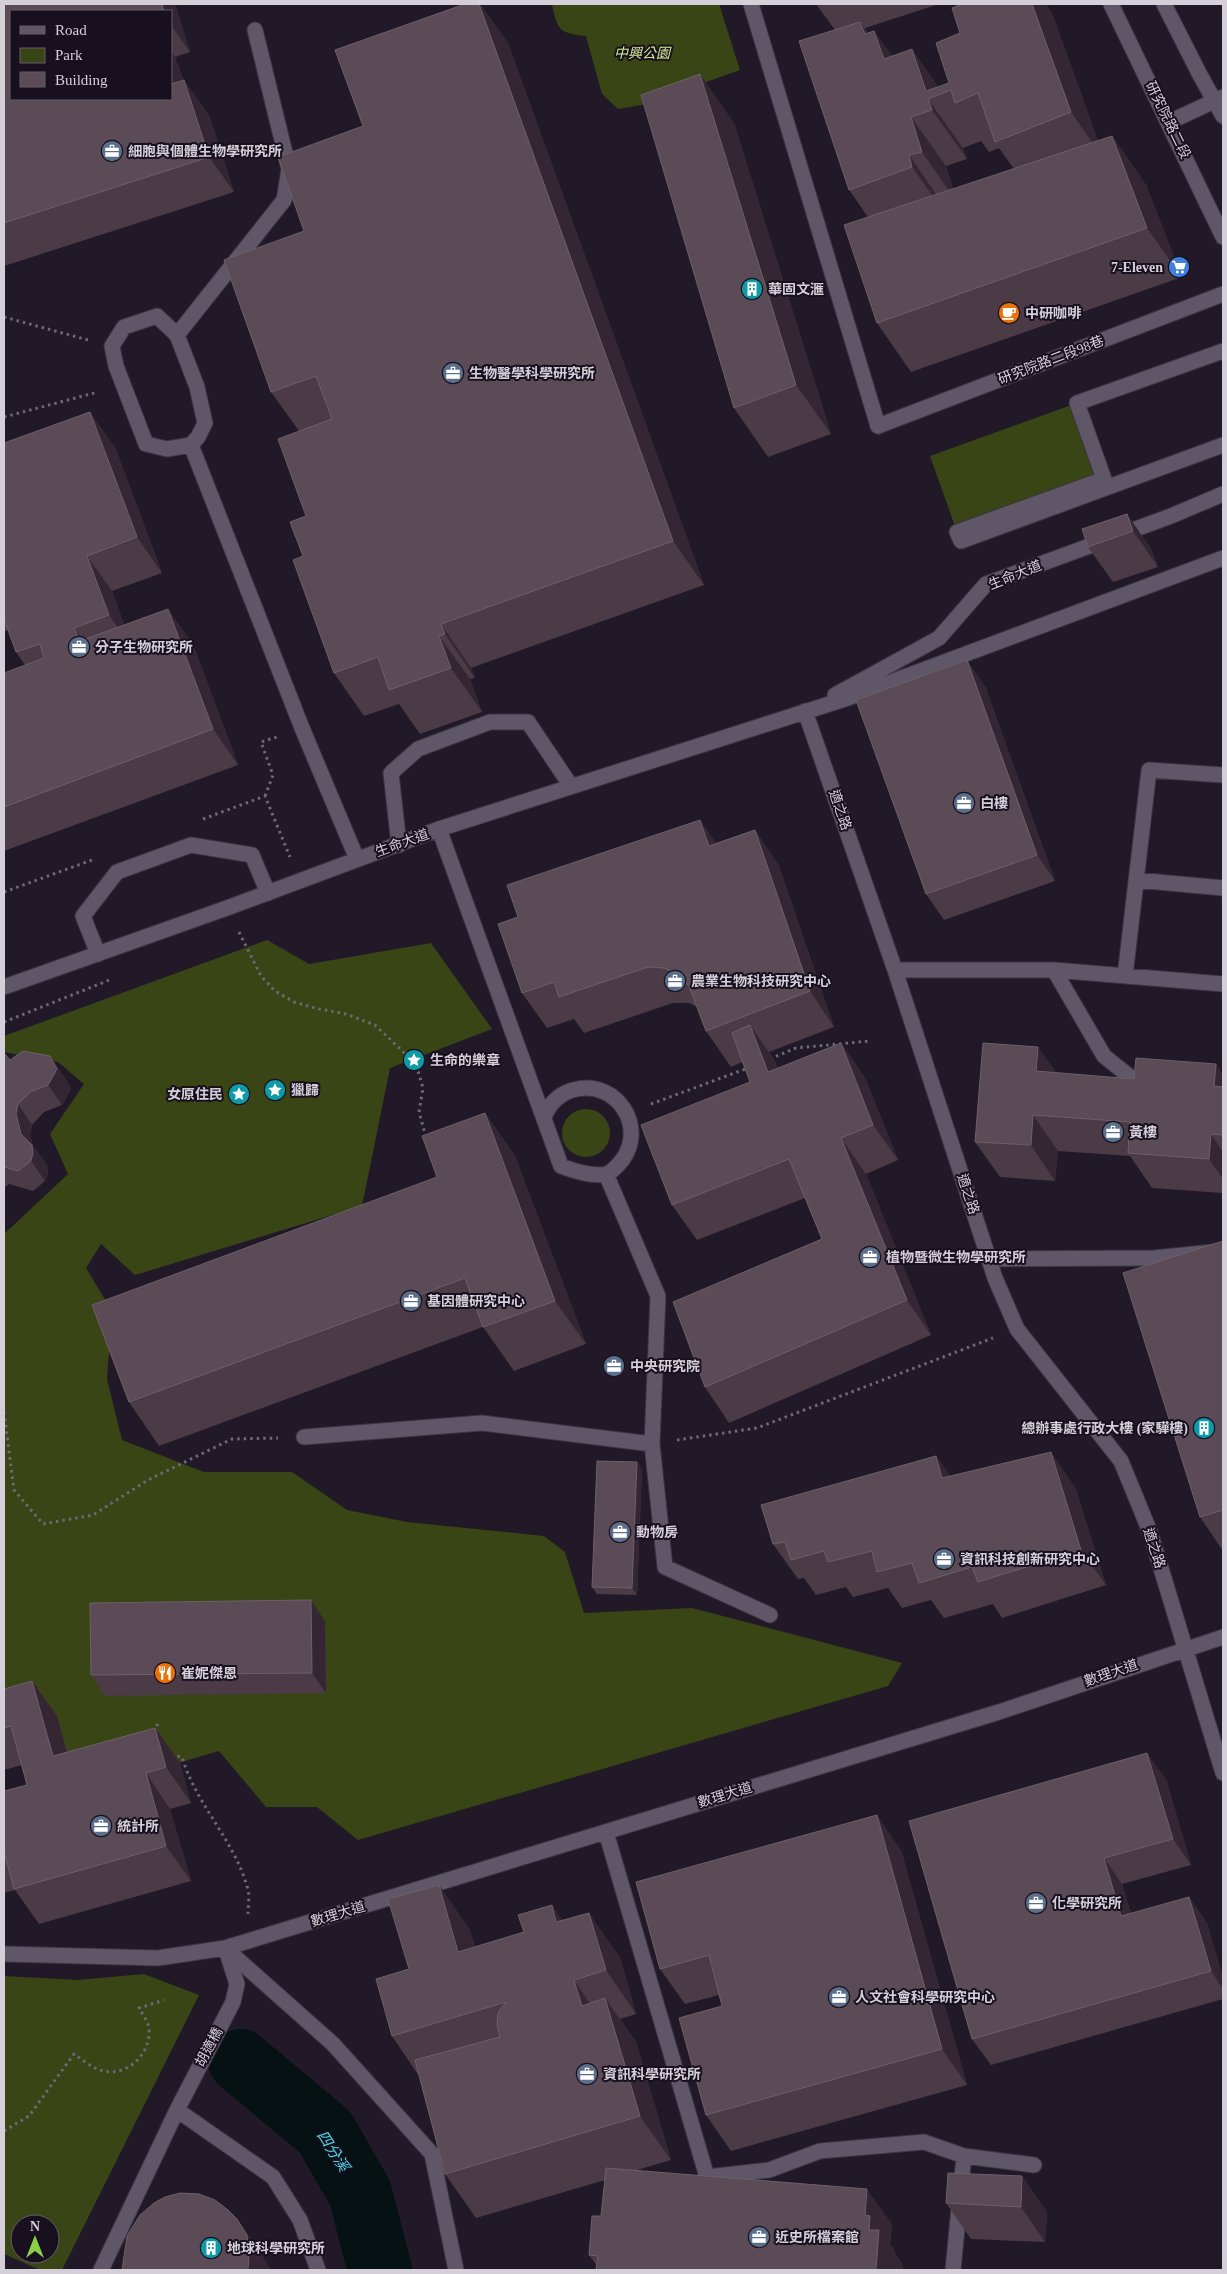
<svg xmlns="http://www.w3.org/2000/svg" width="1227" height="2274" viewBox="0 0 1227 2274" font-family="'Times New Roman','Noto Sans TC',serif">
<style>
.green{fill:#394515;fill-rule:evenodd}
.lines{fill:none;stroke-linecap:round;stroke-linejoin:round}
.river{stroke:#051112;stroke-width:64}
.service-casing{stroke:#3a3540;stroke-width:17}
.pedestrian-casing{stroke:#3a3540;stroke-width:17}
.minor-casing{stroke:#3a3540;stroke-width:17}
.secondary-casing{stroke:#3a3540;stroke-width:17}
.path{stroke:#6f6875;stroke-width:3;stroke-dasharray:2.5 4;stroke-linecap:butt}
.service{stroke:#5f5667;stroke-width:15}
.pedestrian{stroke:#5f5667;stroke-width:15}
.minor{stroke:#5f5667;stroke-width:15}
.secondary{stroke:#5f5667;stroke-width:15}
.wall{fill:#4b3b46;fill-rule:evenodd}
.shaded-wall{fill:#342733}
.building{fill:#5a4b56;stroke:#6d606a}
.labels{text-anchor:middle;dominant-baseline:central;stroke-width:4;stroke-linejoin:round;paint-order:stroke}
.park-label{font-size:14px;font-style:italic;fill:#d1ec91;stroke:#18101e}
.street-label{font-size:14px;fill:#d4cfd9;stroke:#18101e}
.poi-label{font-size:14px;font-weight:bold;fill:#d4cfd9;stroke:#18101e;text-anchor:start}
.water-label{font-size:15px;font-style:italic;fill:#49d7e2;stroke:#18101e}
</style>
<rect width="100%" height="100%" fill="#211928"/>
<!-- green -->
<path class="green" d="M552 4H719L740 70 641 105 618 109 602 94 586 36C559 33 557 30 552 4Z
M1077 403 1104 479 957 532 930 456Z
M267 940 309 964 431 943 492 1029 390 1068 362 1206 135 1275 101 1244 86 1268 112 1311 107 1379 122 1440 204 1472H292L347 1510 407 1522 544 1536 565 1552 584 1613 692 1608 902 1663 888 1686 358 1840 317 1807H266L219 1751 78 1792 4 1731V1234L68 1174 50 1134 84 1084 58 1062 4 1052V1036Z
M562 1133a24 24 0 1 1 48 0a24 24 0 1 1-48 0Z
M144 1974 199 1995 62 2270H40L4 2254V1976L78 1980ZM20 2224H50V2254H20Z"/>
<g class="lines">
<!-- river -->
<path class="river" d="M240 2061 325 2132 360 2193 380 2270"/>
<!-- service casing -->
<g class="service-casing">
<path id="service" d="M751 4 878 426
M1169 122 1223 97
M177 335 284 200 289 169 255 30
M191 445 167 449 146 444 116 366 112 346 124 327 157 316 177 335 197 387 205 423 198 437 191 445 302 728 357 859
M835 695 939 638 986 584 1171 516 1223 494
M805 711 895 970 995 1278 1017 1329 1121 1461 1150 1532 1223 1773
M439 829 561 1166C574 1171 592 1177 606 1174 613 1172 619 1164 623 1159 646 1126 617 1081 577 1089 561 1092 550 1103 544 1117
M1136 880 1223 888
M895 970H1054L1223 984
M1054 970 1104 1056 1144 1088 1149 1089
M1125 976 1149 770 1223 775
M4 987 227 908 439 829 848 698 1223 558
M606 1174 658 1296 652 1444 665 1567 770 1615
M989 1259 1154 1258 1223 1251
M304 1437 482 1423 652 1444
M606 1832 707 2177 769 2170 820 2151 924 2142 964 2156 1034 2165
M225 1948 333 2044 432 2154 456 2270
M4 1954 158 1958 225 1948 999 1712 1223 1637
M177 2110 273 2177 300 2220 318 2270
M101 2270 177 2110 233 2002 237 1984 226 1950
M953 2270 964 2156"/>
</g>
<!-- pedestrian casing -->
<g class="pedestrian-casing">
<path id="pedestrian" d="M1223 351 1077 403 1104 479 957 532 961 541 1223 445"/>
</g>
<!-- minor casing -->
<g class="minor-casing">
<path id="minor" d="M878 426 1223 294
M399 845 391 773 418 749 490 722H528L571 786
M98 954 83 916 117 872 191 845 252 855 268 893"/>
</g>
<!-- secondary casing -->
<g class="secondary-casing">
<path id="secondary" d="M1111 4 1223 237
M1164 4 1200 75 1223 116"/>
</g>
<!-- path -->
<path class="path" d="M4 317 88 340
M4 417 98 392
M265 796 273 775 261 742 277 737
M203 819 265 796 290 857
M4 892 92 860
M239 932 261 976 275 991 294 1002 315 1008 346 1014 375 1025 416 1064 423 1088 419 1112 426 1137
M4 1022 112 979
M770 1059 796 1048 870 1041
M651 1104 748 1068
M4 1412 14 1490 43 1524 93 1515 148 1480 232 1439 278 1438
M677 1440 757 1428 993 1338
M154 1732 159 1721
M171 1755 182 1757C196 1805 236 1842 248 1890 250 1897 248 1906 248 1914
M4 2131 29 2116 74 2054C81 2059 89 2065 97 2069 124 2080 151 2056 149 2029 148 2021 143 2015 139 2008L164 2000"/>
<!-- service -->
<use href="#service" class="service"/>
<!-- pedestrian -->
<use href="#pedestrian" class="pedestrian"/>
<!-- minor -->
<use href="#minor" class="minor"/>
<!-- secondary -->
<use href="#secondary" class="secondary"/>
</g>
<!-- wall -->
<path class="wall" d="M4 4H175L190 52 175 57 183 80 209 115 234 192 4 266ZM11 11H171V99Z
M465 4H480L508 43 704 585 471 668 475 678 470 679 482 712 420 734 399 704 364 716 334 673 303 556 306 516 299 431 271 392 304 231 363 126Z
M816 4H939L865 28 868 33 874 31 892 56 938 87 949 83 1052 13 1098 141 1112 136 1146 185 1182 277 911 372 877 323 868 217 849 190 835 30ZM981 141 989 152 999 148 1014 169 953 189 946 166 967 159 963 148Z
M734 123 831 434 768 457 734 408Z
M4 443 115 447 162 573 112 591 124 625 193 644 238 765 4 851V673L25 665 16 652 8 630 4 632Z
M1127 514 1151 549 1158 567 1113 582 1088 547Z
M985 686 1055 881 944 920 926 894Z
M755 830 779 866 834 1027 769 1052 775 1061 778 1069 841 1043 865 1078 898 1160 866 1174 931 1335 729 1423 705 1387 822 1239 805 1198 697 1240 672 1205 750 1082 742 1062 731 1067 706 1031 697 1007 689 1003H673L584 1033 574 1019 547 1028 522 993 518 917 716 843Z
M1038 1047 1056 1073 1134 1079 1216 1064 1223 1075V1193L1152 1188 1130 1156 1058 1151 1055 1181 1000 1177 975 1142Z
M4 1053 10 1060 64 1076 71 1089 62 1105 44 1112 32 1125 30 1135 33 1146 47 1165 48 1174 45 1181 33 1191 9 1184 4 1188Z
M485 1113 515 1156 586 1344 514 1371 483 1327 159 1446 129 1402 437 1177Z
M1223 1241V1551L1200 1517Z
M936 1456 950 1476 1075 1487 1106 1585 1002 1618 993 1604 944 1618 931 1600 902 1608 888 1588 853 1597 846 1587 816 1595 804 1578 798 1579 773 1544Z
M637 1462 642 1470 637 1595 597 1594 592 1587Z
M325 1621 326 1693 105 1696 91 1675Z
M32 1681 57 1716 67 1753 155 1728 180 1763 191 1803 170 1809 191 1881 39 1924 15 1890 4 1893V1791L27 1785 22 1765 4 1770V1689Z
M1166 1779 1191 1865 1122 1884 1131 1914 1189 1897 1207 1923 1223 1978V1999L991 2065 972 2039 909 1821Z
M901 1850 967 2085 731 2151 706 2115 722 2006 719 1995 685 2004 660 1969Z
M562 1920 620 1957 636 2014 620 2019 636 2042 671 2160 637 2170 892 2224 890 2244 895 2251V2253L903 2266V2270H596L597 2266 589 2255 601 2216 605 2180 476 2218 445 2174 419 2076 392 2036 409 1969 469 1928 475 1947Z
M1022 2176 1047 2212 1045 2242 971 2239 946 2203Z"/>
<!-- shaded-wall -->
<path class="shaded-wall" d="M162 4H175L190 52 171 25V11H164Z
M479 4H480L508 43 704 585 673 541Z
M1032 4H1046L1052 13 1105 161 1071 112Z
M860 22 881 51 874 31 909 80 918 108 865 34Z
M912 49 943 93 926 91Z
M171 51 175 57 195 119 171 85Z
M700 74 734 123 831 434 796 385Z
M184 80 209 115 234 192 209 157Z
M928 99 963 148 967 159 932 110Z
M911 117 946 166 956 201 922 152Z
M1112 136 1146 185 1182 277 1147 228Z
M909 155 943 204 947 216 912 167Z
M90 412 115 447 162 573 137 537Z
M1127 514 1151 549 1158 567 1133 531Z
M87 556 112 591 134 651 109 615Z
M168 609 193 644 238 765 213 729Z
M441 624 471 668 475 678 445 634Z
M74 628 99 664 80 641Z
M439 636 470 679 482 712 451 668Z
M967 660 985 686 1055 881 1037 855Z
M700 820 725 855 709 846Z
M755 830 779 866 834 1027 810 991Z
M750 1025 775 1061 793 1108 768 1072Z
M841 1043 865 1078 898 1160 873 1125Z
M1038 1047 1063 1082 1036 1071Z
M50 1056 64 1076 71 1089 62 1105 48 1085Z
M1216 1064 1223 1075V1099L1214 1086Z
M18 1104 32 1125 30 1135 33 1146 47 1165 48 1174 45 1181 31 1161 21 1134 16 1114Z
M485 1113 515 1156 586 1344 555 1301Z
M1033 1115 1058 1151 1055 1181 1031 1145Z
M1211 1134 1223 1152V1179L1209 1159Z
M841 1138 866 1174 931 1335 907 1300Z
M1051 1452 1075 1487 1106 1585 1081 1550Z
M936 1456 961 1491 942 1478Z
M637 1462 642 1470 637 1595 632 1588Z
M311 1600 325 1621 326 1693 312 1673Z
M32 1681 57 1716 78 1792 53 1756Z
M155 1728 180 1763 191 1803 166 1767Z
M1147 1753 1166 1779 1191 1865 1173 1839Z
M146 1773 170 1809 191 1881 166 1846Z
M877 1815 901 1850 967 2085 942 2049Z
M1104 1858 1122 1884 1139 1943 1121 1916Z
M439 1885 469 1928 489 1996 458 1952Z
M1189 1897 1207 1923 1223 1978V1989L1211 1971Z
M552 1905 582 1949 556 1922Z
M589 1913 620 1957 636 2014 606 1970Z
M574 1980 604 2024 582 2006Z
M605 1998 636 2042 671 2160 640 2116Z
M1022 2176 1047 2212 1045 2242 1021 2207Z
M867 2189 892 2224 890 2244 895 2251V2253L903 2266V2270H876L865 2215Z
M237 2219 262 2255 271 2270H248Z"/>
<!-- building -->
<path class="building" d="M4 4H162L164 11H11V99H171V84L184 80 209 157 4 223Z
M465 4H479L673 541 441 624 445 634 439 636 451 668 389 690 378 657 334 673 293 560 303 556 290 522 306 516 278 439 332 419 316 376 271 392 224 260 304 231 278 157 363 126 335 50Z
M962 4H1032L1071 112 995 142 978 93 955 103 951 90 928 99 932 110 911 117 922 152 909 155 912 167 849 190 799 41 860 22 865 34 874 31 884 59 912 49 926 91 949 83 936 43 960 33 952 8Z
M700 74 796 385 734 408 641 95Z
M1112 136 1147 228 877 323 844 225Z
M90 412 137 537 87 556 109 615 74 628 80 641 168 609 213 729 4 807V673L44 658 40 644 16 652 4 619V443Z
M1127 514 1133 531 1088 547 1082 529Z
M967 660 1037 855 926 894 856 700Z
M700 820 709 846 755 830 810 991 706 1031 689 986 677 974 664 968 648 967 559 997 554 982 522 993 498 924 518 917 507 885Z
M750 1025 768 1072 841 1043 873 1125 841 1138 907 1300 705 1387 673 1302 822 1239 789 1159 672 1205 641 1125 750 1082 732 1033Z
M983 1043 1038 1047 1036 1071 1134 1079 1136 1058 1216 1064 1214 1086 1223 1087V1135L1211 1134 1209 1159 1128 1153 1130 1122 1033 1115 1031 1145 975 1142Z
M23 1051 50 1056 57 1069 48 1085 30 1092 18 1104 16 1114 21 1134 32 1145 33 1153 31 1161 18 1171 4 1167V1053L10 1060Z
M485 1113 555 1301 483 1327 465 1278 129 1402 92 1305 437 1177 422 1136Z
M1223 1241V1510L1200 1517 1123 1273Z
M1051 1452 1081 1550 978 1582 972 1567 919 1583 912 1563 877 1572 872 1551 828 1562 824 1551 791 1560 785 1542 773 1544 761 1505 936 1456 942 1478Z
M597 1461 637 1462 632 1588 592 1587Z
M311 1600 312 1673 91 1675 90 1603Z
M32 1681 53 1756 155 1728 166 1767 146 1773 166 1846 14 1889 4 1851V1791L27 1785 11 1726 4 1728V1689Z
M1147 1753 1173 1839 1104 1858 1121 1916 1189 1897 1211 1971 972 2039 909 1821Z
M877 1815 942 2049 706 2115 679 2018 722 2006 709 1955 660 1969 636 1882Z
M439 1885 458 1952 524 1932 518 1915 552 1905 556 1922 589 1913 606 1970 574 1980 582 2006 605 1998 640 2116 445 2174 415 2060 500 2037 497 2024 498 2013 506 2002 392 2036 376 1979 409 1969 388 1899Z
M606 2168 867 2189 865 2215 870 2216 869 2230H879L876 2270H596L598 2256 589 2255 592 2216H601Z
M948 2173 1022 2176 1021 2207 946 2203Z
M180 2193 199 2194 215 2200 228 2210 237 2219 247 2235 249 2253 248 2270H122L127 2236 140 2215 154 2203 165 2197Z"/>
<!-- icons -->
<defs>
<g id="office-disc" transform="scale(1.125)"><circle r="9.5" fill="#5c6f8a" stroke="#18101e"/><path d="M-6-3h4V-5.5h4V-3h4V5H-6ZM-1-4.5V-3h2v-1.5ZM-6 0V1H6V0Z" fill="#fff"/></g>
<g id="supermarket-disc" transform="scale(1.125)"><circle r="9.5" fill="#3f7fe0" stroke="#18101e"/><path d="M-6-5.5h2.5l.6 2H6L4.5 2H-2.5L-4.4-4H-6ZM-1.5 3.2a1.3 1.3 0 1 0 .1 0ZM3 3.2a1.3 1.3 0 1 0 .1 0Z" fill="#fff"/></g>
<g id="building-disc" transform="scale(1.125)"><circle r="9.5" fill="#0f9aa8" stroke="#18101e"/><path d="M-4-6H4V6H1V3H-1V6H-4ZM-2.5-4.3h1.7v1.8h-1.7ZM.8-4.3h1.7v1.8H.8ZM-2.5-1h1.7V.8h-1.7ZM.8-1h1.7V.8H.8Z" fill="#fff"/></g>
<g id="cafe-disc" transform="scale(1.125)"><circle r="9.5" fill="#e8710a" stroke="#18101e"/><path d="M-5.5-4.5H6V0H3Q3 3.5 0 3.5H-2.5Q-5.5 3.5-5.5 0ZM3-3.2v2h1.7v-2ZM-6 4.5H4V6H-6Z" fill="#fff"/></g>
<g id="sight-disc" transform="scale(1.125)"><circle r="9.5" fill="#0f9aa8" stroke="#18101e"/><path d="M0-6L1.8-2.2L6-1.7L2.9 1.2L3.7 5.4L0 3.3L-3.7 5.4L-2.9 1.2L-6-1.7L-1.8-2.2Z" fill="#fff"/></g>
<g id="restaurant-disc" transform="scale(1.125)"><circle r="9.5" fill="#e8710a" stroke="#18101e"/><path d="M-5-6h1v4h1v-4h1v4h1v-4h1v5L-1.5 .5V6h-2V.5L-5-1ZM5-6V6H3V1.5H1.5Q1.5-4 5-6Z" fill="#fff"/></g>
</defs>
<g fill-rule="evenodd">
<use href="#office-disc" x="112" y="151"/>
<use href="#supermarket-disc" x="1179" y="267"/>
<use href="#building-disc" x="752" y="289"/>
<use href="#cafe-disc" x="1009" y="313"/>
<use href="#office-disc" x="453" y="373"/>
<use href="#office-disc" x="79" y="647"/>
<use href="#office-disc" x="964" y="803"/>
<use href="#office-disc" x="675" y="981"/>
<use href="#sight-disc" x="414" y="1060"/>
<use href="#sight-disc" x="275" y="1090"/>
<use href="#sight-disc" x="239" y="1094"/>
<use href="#office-disc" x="1113" y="1132"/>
<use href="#office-disc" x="870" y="1257"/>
<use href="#office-disc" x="411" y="1301"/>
<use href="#office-disc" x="614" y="1366"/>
<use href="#building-disc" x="1204" y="1428"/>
<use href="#office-disc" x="620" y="1532"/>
<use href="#office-disc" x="944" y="1559"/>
<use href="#restaurant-disc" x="165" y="1673"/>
<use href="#office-disc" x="101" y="1826"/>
<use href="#office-disc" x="1036" y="1903"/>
<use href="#office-disc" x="839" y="1997"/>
<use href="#office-disc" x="587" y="2074"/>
<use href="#office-disc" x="759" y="2237"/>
<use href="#building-disc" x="211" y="2248"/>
</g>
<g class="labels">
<!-- park labels -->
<g class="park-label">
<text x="642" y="53">中興公園</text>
</g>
<!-- street labels -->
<g class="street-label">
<text transform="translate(1168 120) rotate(64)">研究院路二段</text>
<text transform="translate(1051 360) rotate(-21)">研究院路二段98巷</text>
<text transform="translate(1015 575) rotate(-22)">生命大道</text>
<text transform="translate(840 810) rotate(71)">適之路</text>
<text transform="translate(402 843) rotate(-20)">生命大道</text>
<text transform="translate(968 1194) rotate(72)">適之路</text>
<text transform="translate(1154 1548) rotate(72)">適之路</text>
<text transform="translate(1111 1673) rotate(-19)">數理大道</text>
<text transform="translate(725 1795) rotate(-17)">數理大道</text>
<text transform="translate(338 1914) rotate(-17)">數理大道</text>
<text transform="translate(209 2047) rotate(-62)">胡適橋</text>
</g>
<!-- poi labels -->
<g class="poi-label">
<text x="128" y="151">細胞與個體生物學研究所</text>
<text x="1163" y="267" text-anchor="end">7-Eleven</text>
<text x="768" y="289">華固文滙</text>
<text x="1025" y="313">中研咖啡</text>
<text x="469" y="373">生物醫學科學研究所</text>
<text x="95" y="647">分子生物研究所</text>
<text x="980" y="803">白樓</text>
<text x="691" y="981">農業生物科技研究中心</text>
<text x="430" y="1060">生命的樂章</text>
<text x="291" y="1090">獵歸</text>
<text x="223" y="1094" text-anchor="end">女原住民</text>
<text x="1129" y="1132">黃樓</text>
<text x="886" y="1257">植物暨微生物學研究所</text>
<text x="427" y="1301">基因體研究中心</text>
<text x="630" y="1366">中央研究院</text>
<text x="1188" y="1428" text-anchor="end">總辦事處行政大樓 (家驊樓)</text>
<text x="636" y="1532">動物房</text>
<text x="960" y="1559">資訊科技創新研究中心</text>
<text x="181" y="1673">崔妮傑恩</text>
<text x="117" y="1826">統計所</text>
<text x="1052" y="1903">化學研究所</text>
<text x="855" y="1997">人文社會科學研究中心</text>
<text x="603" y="2074">資訊科學研究所</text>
<text x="775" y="2237">近史所檔案館</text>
<text x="227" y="2248">地球科學研究所</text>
</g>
<!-- water labels -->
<g class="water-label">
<text transform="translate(333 2151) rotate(57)">四分溪</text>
</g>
</g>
<!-- border -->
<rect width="1227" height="2274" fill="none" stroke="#d4cfd9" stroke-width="10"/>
<!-- legend -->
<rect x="10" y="10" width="162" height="90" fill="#18101e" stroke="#635c69"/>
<rect x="20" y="26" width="25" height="8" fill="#5f5667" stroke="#635c69"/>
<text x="55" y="35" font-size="15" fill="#d4cfd9">Road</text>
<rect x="20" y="48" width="25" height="15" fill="#394515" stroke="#635c69"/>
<text x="55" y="60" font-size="15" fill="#d4cfd9">Park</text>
<rect x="20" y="72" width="25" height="15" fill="#5a4b56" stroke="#635c69"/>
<text x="55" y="85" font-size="15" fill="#d4cfd9">Building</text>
<!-- north arrow -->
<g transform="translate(35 2239)"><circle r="24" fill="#18101e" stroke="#635c69"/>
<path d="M0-4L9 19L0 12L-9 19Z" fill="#8bce47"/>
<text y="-8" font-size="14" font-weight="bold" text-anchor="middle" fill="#d4cfd9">N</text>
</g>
</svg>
